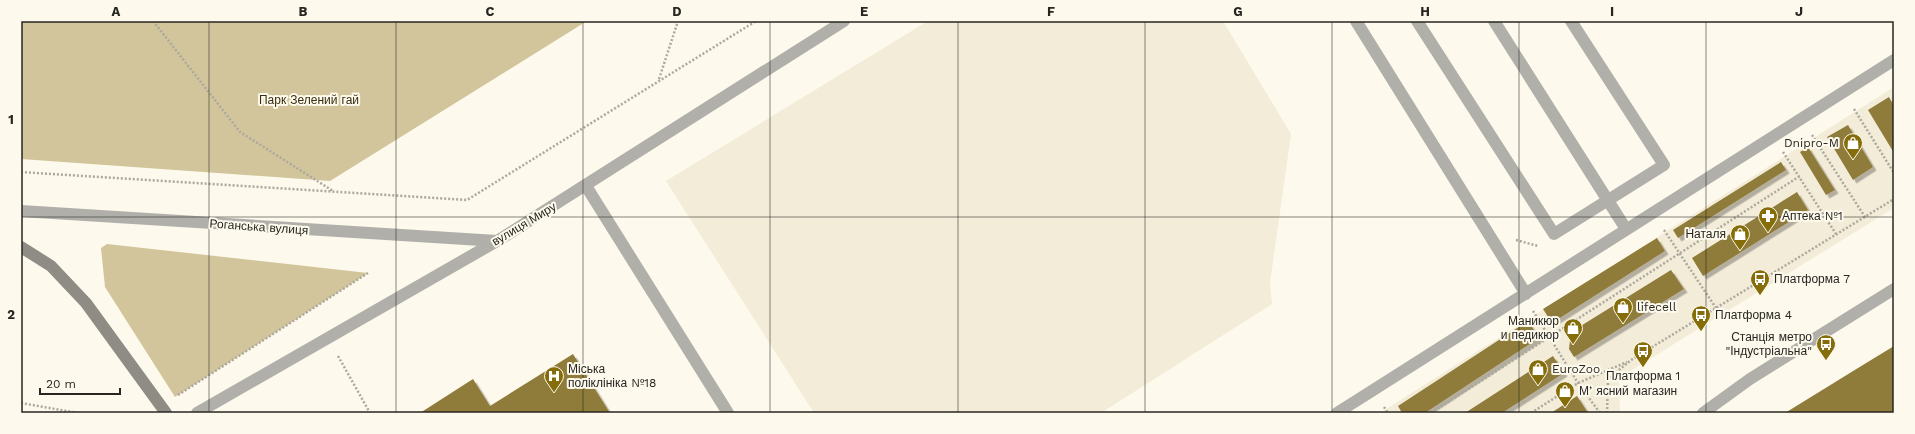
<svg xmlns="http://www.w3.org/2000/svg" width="1915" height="434" viewBox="0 0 1915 434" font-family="'Work Sans',sans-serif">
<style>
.built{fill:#f3ecd8}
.green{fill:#d2c59b}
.building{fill:#8f7b3b;filter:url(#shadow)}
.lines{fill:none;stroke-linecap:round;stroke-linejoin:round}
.path{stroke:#aba89e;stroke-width:2.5;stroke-dasharray:2 2;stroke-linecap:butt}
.service{stroke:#b1afaa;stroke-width:12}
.tertiary{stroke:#b1afaa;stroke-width:12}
.secondary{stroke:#8e8c84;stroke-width:12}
.grid{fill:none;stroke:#272621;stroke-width:1;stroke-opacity:0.55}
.labels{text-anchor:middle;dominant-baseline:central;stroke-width:4;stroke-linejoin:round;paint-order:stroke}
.park-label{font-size:12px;fill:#372e10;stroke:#fdf9ec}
.poi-label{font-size:12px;fill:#272621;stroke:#fdf9ec;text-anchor:start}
.street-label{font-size:12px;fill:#272621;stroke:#fdf9ec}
.neatline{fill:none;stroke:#272621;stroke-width:1.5}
.grid-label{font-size:13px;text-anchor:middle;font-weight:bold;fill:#272621}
</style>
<defs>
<filter id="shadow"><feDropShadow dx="3.5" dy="3.5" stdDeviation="0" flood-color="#0004"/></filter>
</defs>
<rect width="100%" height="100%" fill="#fdf9ec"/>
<!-- built -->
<path class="built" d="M928 21H1223L1291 134 1270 283 1272 304 1101 413H814L666 181Z
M1894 87V208L1619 378 1620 413H1380Z"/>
<!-- green -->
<path class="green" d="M21 21H587L330 181 21 159Z
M107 244 368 273 175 397 105 287 101 248Z"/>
<!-- building -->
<path class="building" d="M1889 97 1894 106V153L1868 110Z
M1848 125 1873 167 1853 180 1827 137Z
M1808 147 1835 190 1826 195 1800 152Z
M1781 162 1786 170 1678 238 1673 230Z
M1797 192 1808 210 1703 276 1692 258Z
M1657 238 1665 251 1552 323 1543 309Z
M1671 270 1684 289 1574 357 1569 349 1571 332Z
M1528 321 1539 338 1425 413H1402L1398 406Z
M1894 346V413H1785L1858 368Z
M573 354 610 413H420L473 379 490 406Z
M1553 356 1564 373 1502 413H1465Z
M1577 396 1588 413H1551Z"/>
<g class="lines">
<!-- path -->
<path class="path" d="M153 21 240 132 333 191
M659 79 678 21
M1854 109 1894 173
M1812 135 1865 217
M1783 152 1836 234
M21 172 467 200 756 21
M1664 230 1716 308
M1516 240 1538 246
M1533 311 1578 383 1600 413
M338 356 370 413
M178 395 368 273
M21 403 78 413
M1384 407 1388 413
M1431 413 1800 176
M1531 413 1578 383 1627 362
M1607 413 1608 379 1631 360 1894 199"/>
<!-- service -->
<path class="service" d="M1356 21 1526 294
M1417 21 1554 234 1664 165 1571 21
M1494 21 1626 229
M586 186 728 413
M1337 413 1894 60
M1703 413 1750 379 1894 289"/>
<!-- tertiary -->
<path class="tertiary" d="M21 211 497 241
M197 413 497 241 844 21"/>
<!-- secondary -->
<path class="secondary" d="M21 247 51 266 86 303 166 413"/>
</g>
<!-- grid -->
<path class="grid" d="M209 21V413M396 21V413M583 21V413M770 21V413M958 21V413M1145 21V413M1332 21V413M1519 21V413M1706 21V413M21 217H1894"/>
<!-- icons -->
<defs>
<g id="shop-pin" transform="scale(1)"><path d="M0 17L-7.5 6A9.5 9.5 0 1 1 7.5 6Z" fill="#856d0a" stroke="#fdf9ec"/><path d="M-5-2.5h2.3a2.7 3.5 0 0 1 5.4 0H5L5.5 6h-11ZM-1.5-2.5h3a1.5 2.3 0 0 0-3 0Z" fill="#fff"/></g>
<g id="pharmacy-pin" transform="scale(1)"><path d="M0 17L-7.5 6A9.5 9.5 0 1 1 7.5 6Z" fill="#856d0a" stroke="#fdf9ec"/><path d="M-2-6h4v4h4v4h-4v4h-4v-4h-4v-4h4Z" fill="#fff"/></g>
<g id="bus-pin" transform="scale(1)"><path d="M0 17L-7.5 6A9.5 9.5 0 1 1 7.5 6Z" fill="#856d0a" stroke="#fdf9ec"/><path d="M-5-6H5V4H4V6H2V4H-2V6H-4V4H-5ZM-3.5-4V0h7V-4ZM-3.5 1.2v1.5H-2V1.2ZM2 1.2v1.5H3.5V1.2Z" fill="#fff"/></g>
<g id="hospital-pin" transform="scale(1)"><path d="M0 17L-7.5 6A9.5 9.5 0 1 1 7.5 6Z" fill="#856d0a" stroke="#fdf9ec"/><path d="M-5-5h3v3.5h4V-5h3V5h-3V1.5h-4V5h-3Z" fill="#fff"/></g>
</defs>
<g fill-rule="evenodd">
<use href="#shop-pin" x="1853" y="143"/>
<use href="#pharmacy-pin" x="1768" y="216"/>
<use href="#shop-pin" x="1740" y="234"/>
<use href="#bus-pin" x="1760" y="279"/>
<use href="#shop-pin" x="1623" y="307"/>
<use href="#bus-pin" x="1701" y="315"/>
<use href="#shop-pin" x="1573" y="328"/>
<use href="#bus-pin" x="1826" y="344"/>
<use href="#bus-pin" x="1643" y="351"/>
<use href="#shop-pin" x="1538" y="369"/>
<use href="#hospital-pin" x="554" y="376"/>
<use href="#shop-pin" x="1565" y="391"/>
</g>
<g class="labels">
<!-- park labels -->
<g class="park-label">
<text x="309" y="100">Парк Зелений гай</text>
</g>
<!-- poi labels -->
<g class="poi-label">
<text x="1839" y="143" text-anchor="end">Dnipro-M</text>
<text x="1782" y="216">Аптека №1</text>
<text x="1726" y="234" text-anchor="end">Наталя</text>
<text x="1774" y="279">Платформа 7</text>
<text x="1637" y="307">lifecell</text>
<text x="1715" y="315">Платформа 4</text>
<text x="1559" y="321" text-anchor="end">Маникюр<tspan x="1559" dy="14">и педикюр</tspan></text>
<text x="1812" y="337" text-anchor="end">Станція метро<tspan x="1812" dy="14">"Індустріальна"</tspan></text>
<text x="568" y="369">Міська<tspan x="568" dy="14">поліклініка №18</tspan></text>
<text x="1552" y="369">EuroZoo</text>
<text x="1643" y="376" text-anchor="middle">Платформа 1</text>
<text x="1579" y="391">Мʼясний магазин</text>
</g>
<!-- street labels -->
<g class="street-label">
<text transform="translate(524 224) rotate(-31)">вулиця Миру</text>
<text transform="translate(259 227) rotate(4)">Роганська вулиця</text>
</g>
</g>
<!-- border -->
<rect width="1915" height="434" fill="none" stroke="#fdf9ec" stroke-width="44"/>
<!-- scale -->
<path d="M40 388v6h80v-6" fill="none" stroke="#272621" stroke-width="2"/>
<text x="46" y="388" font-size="12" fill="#272621" stroke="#fdf9ec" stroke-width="3" paint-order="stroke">20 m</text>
<rect x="22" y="22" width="1871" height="390" class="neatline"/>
<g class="grid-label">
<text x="116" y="16">A</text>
<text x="303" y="16">B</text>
<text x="490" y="16">C</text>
<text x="677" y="16">D</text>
<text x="864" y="16">E</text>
<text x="1051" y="16">F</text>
<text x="1238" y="16">G</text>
<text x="1425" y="16">H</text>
<text x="1612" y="16">I</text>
<text x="1799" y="16">J</text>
<text x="11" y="124">1</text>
<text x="11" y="319">2</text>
</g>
</svg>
